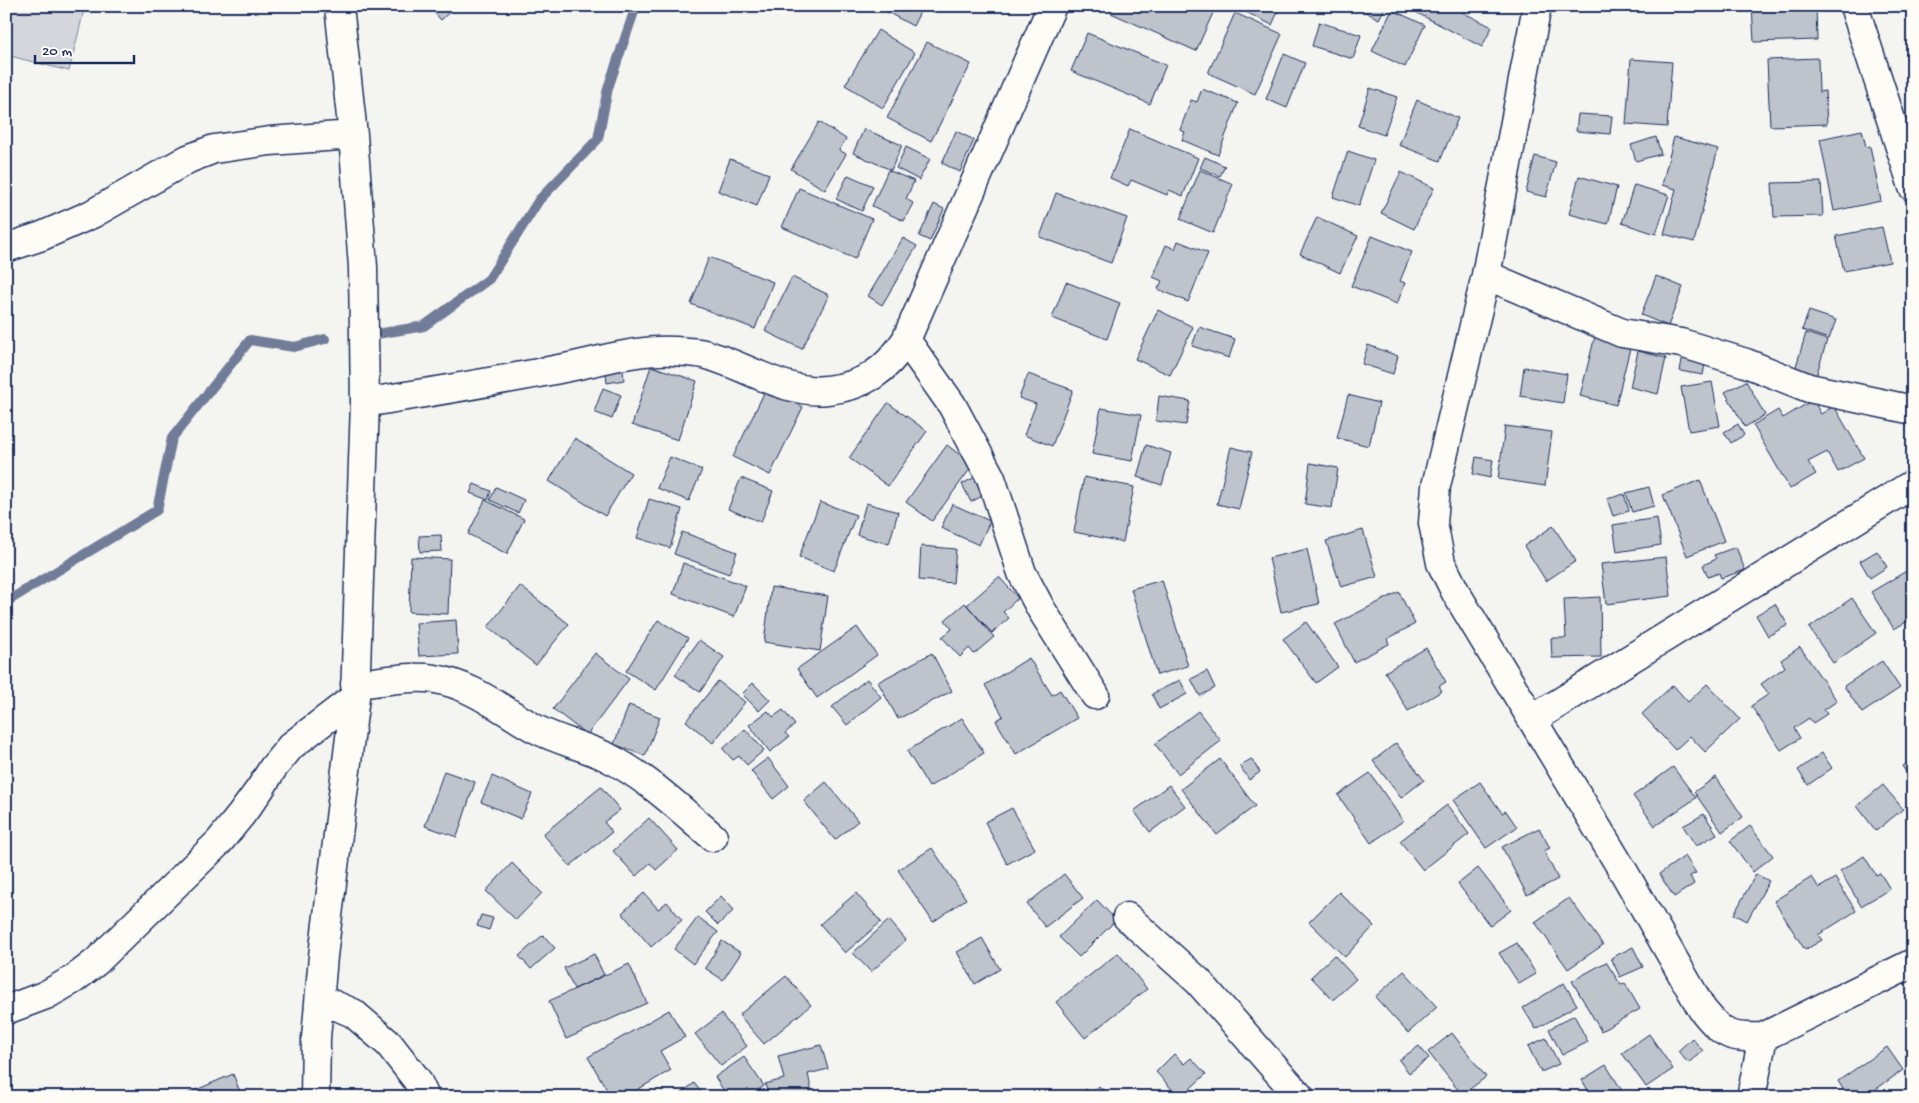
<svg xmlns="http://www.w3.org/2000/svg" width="1919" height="1103" viewBox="0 0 1919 1103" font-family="'Gochi Hand',sans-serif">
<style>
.green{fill:#d4d6db;stroke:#78829c}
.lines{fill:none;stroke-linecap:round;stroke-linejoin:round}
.stream{stroke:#717c98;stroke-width:10}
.building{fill:#bfc3cc;stroke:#1b2f5e}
.minor-casing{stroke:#1b2f5e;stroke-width:31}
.minor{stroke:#fdfcf7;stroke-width:28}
</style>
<rect width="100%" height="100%" fill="#f4f4f1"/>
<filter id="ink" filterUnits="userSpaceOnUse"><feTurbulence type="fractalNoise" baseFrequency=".02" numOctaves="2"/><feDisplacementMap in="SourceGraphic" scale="10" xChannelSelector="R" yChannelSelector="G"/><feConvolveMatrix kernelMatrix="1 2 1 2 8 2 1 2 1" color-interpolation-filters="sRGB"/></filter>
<g filter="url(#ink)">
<!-- green -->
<path class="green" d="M6 6H85L69 71 6 55Z"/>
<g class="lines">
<!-- stream -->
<path class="stream" d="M377 334 424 326 489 279 539 200 598 139 608 88 636 6
M6 602 157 510 172 438 250 340 294 347 325 339"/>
</g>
<!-- building -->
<path class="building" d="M428 6H456L441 20Z
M876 6H923L913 26Z
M1114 6H1216L1196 51 1111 13Z
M1248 6H1280V7L1272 25 1246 12Z
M1354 6H1386L1379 19Z
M1404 6H1450L1492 27 1482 47Z
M1642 6H1669V11L1642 8Z
M1752 6H1816L1817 40 1754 42Z
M1392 10 1425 25 1405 67 1372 51Z
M1235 13 1282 34 1255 94 1208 73Z
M1319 22 1361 35 1353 59 1312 46Z
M878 30 915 53 883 108 845 85Z
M1087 33 1166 65 1150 104 1071 71Z
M927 42 971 64 931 141 887 118Z
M1284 54 1305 63 1287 108 1266 99Z
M1818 58 1819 92 1825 91 1827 124 1770 126 1767 60Z
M1631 59 1672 62 1667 127 1626 124Z
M1370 88 1397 97 1384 135 1358 126Z
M1202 89 1238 103 1218 155 1182 140 1185 132 1180 130 1191 100 1197 102Z
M1417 100 1458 118 1440 161 1399 145Z
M1578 114 1612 116 1610 134 1576 131Z
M819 122 846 139 839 150 846 154 825 190 791 169Z
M864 129 902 145 891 170 853 153Z
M1130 129 1198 158 1183 196 1169 190 1167 195 1131 180 1128 186 1110 178Z
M1862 130 1866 147 1870 146 1881 201 1834 211 1820 139Z
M956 131 974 140 960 172 942 163Z
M1656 137 1661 154 1636 161 1631 145Z
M1674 137 1718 149 1694 242 1664 234 1676 189 1662 185Z
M906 147 930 159 919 180 896 168Z
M1348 151 1374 160 1359 206 1333 197Z
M1535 156 1556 162 1546 197 1526 192Z
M1205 157 1225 166 1220 176 1200 168Z
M730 159 769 174 757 206 718 191Z
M888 170 914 181 906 199 913 203 904 221 872 206Z
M1200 170 1233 184 1213 233 1180 219Z
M1401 172 1434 188 1414 229 1381 213Z
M848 175 873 186 862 211 836 199Z
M1579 176 1617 187 1608 224 1569 214Z
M1821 182 1823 216 1774 217 1772 183Z
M1634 185 1669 195 1656 234 1622 223Z
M799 188 872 219 855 259 782 227Z
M1056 193 1127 218 1111 263 1040 237Z
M934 204 944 209 930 241 919 236Z
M1317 217 1358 236 1340 273 1300 254Z
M1882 227 1890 262 1844 271 1836 236Z
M1372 236 1412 252 1400 281 1405 283 1397 304 1351 286Z
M903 238 917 246 882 305 868 296Z
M1178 241 1208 253 1188 302 1158 289 1162 281 1153 277 1166 245 1175 249Z
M709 257 773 282 755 329 691 304Z
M1656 276 1683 287 1668 326 1641 315Z
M792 277 829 295 802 349 765 331Z
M1066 282 1120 303 1107 339 1052 318Z
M1158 310 1193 327 1170 375 1135 359Z
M1809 311 1836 320 1829 339 1802 330Z
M1199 327 1235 339 1229 358 1192 346Z
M1806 333 1827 340 1815 380 1794 373Z
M1595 336 1631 344 1616 405 1580 396Z
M1368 345 1398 356 1393 374 1362 364Z
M1638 351 1666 358 1658 394 1630 387Z
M1683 354 1706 358 1703 375 1680 371Z
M622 361 624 380 607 383 605 364Z
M651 366 697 381 678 440 632 425Z
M1524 367 1567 374 1563 403 1520 396Z
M1028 374 1073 390 1052 446 1024 435 1036 404 1019 398Z
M1746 381 1765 415 1745 427 1725 392Z
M1712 382 1720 426 1689 431 1681 387Z
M603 388 621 395 612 419 594 412Z
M766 389 803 407 770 475 733 457Z
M1348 395 1379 403 1369 446 1337 438Z
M1159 396 1190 401 1186 425 1156 421Z
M1813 400 1821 414 1834 406 1864 458 1838 472 1827 452 1808 462 1816 474 1790 489 1753 425 1778 410 1783 418Z
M888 403 927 431 888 486 849 458Z
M1101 408 1141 415 1132 461 1092 454Z
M1738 424 1744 435 1731 443 1724 432Z
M1505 426 1552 432 1545 486 1498 479Z
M575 438 631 473 605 516 549 481Z
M947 445 973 465 932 521 906 502Z
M1146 445 1171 453 1162 485 1137 477Z
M1231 447 1252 452 1239 509 1217 504Z
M670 457 702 470 689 501 657 488Z
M1476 457 1493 460 1490 478 1473 474Z
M1310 463 1338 468 1332 508 1305 504Z
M977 476 986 494 971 502 962 484Z
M1084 477 1134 487 1123 542 1074 532Z
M741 478 773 491 761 522 728 509Z
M1700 480 1724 541 1687 556 1663 495Z
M474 484 491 491 488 500 470 493Z
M496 487 524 500 518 513 490 500Z
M1649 487 1654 506 1632 512 1626 493Z
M1624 494 1629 511 1613 516 1607 499Z
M649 499 682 509 670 548 637 538Z
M485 500 524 519 507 554 468 534Z
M820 502 856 515 834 571 799 557Z
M866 503 898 512 889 544 857 535Z
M952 504 990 521 979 545 941 528Z
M1657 518 1661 545 1617 552 1613 525Z
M1553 526 1576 561 1546 581 1524 546Z
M1363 530 1377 577 1341 587 1326 541Z
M682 532 737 552 729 574 674 554Z
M441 535 442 551 420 552 419 536Z
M921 546 956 549 953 583 919 580Z
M1736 547 1745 570 1721 578 1719 573 1708 577 1703 565 1716 559 1714 555Z
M1307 549 1319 604 1281 612 1269 558Z
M1877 551 1887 567 1870 578 1860 561Z
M411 557 450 559 448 614 409 612Z
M1666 557 1671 596 1606 604 1601 564Z
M683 563 746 586 734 617 673 594Z
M1913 567V618L1894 629 1871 592Z
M999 577 1018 598 1003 612 1009 618 992 633 967 605Z
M1162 580 1188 666 1157 675 1131 589Z
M520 586 569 624 536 665 488 627Z
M771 587 828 596 820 651 764 642Z
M1399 592 1415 624 1387 639 1389 644 1354 662 1335 624Z
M1600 597 1601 657 1552 658 1551 638H1566L1564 599Z
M1852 598 1876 633 1833 663 1809 628Z
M965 603 994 637 974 654 969 648 960 657 942 637 952 629 945 620Z
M1775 604 1788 625 1768 636 1756 615Z
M456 620 458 654 419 656 416 623Z
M658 620 688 638 656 690 626 671Z
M1306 622 1338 667 1316 683 1283 639Z
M857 627 877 655 817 698 797 669Z
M699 640 724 657 700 692 675 675Z
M1800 647 1837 701 1824 710 1827 714 1813 723 1809 718 1794 728 1800 738 1781 750 1751 706 1769 694 1761 684 1785 667 1781 660Z
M1426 648 1446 682 1439 686 1442 691 1408 711 1385 672Z
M595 653 629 679 587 735 553 709Z
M932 653 952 691 898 719 878 682Z
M1029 658 1052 695 1060 690 1077 718 1016 754 996 721 1003 716 985 685Z
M1882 661 1900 688 1862 713 1844 686Z
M1207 671 1215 688 1200 696 1191 679Z
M867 679 881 697 847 725 832 707Z
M1180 680 1187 694 1159 709 1152 694Z
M718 681 745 702 713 743 686 721Z
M753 683 770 700 759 711 742 694Z
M1707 684 1740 719 1705 752 1690 736 1675 750 1642 714 1673 685 1688 702Z
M629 705 660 717 645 756 614 744Z
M783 710 795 725 785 733 789 737 770 752 749 725 768 711 773 717Z
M1198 711 1221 741 1178 774 1155 744Z
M962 718 984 753 929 787 907 751Z
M745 729 764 750 747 765 739 756 733 760 723 749Z
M1396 743 1424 780 1401 798 1373 761Z
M1822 753 1832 768 1808 785 1798 770Z
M768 758 789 786 773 799 751 771Z
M1220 759 1255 806 1217 835 1181 789Z
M1251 759 1260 772 1249 780 1240 766Z
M1913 760V783L1902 766Z
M1673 767 1696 798 1655 826 1633 796Z
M444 771 475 782 457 837 425 826Z
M1370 773 1403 821 1371 843 1338 795Z
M492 776 532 794 521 819 481 802Z
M1716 777 1743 817 1722 832 1694 792Z
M826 782 858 821 835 840 804 801Z
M1480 782 1502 813 1506 811 1517 827 1486 848 1453 800Z
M1169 785 1185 806 1150 832 1134 811Z
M1883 785 1903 809 1876 831 1857 806Z
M601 787 620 810 604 822 612 832 570 866 543 834Z
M1447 805 1469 834 1423 870 1400 841Z
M1012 808 1035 849 1007 864 985 822Z
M1704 814 1717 834 1696 846 1683 826Z
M649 818 678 850 656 870 650 863 636 876 613 851Z
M1750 826 1773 856 1753 872 1730 841Z
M1539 828 1550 848 1544 851 1558 879 1527 895 1502 847Z
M932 848 966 899 933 922 898 870Z
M1685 856 1696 873 1690 876 1694 884 1674 897 1659 874Z
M1864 856 1876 875 1880 873 1890 889 1861 906 1840 871Z
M512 863 542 893 516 920 486 891Z
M1478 868 1511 910 1490 926 1458 884Z
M1064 874 1083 898 1045 927 1027 904Z
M1756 874 1769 881 1747 921 1734 914Z
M1812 877 1819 888 1835 878 1856 911 1818 935 1822 940 1805 950 1774 901Z
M1339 892 1374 926 1345 957 1309 922Z
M644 893 658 909 667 902 682 920 651 947 622 913Z
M856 893 881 922 845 953 820 924Z
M721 896 734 910 718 925 705 912Z
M1569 898 1603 945 1568 969 1535 922Z
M1097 900 1116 920 1079 957 1059 937Z
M481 915 493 918 489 930 477 926Z
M698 917 718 932 693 964 674 949Z
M889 920 906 940 871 972 853 953Z
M543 935 555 948 531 969 519 956Z
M982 938 1000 969 975 984 957 952Z
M722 941 741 953 723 980 705 968Z
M1517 943 1536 974 1519 984 1499 953Z
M1633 947 1643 967 1620 977 1611 958Z
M1118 953 1147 989 1085 1038 1056 1002Z
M594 954 604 975 574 989 564 968Z
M1334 955 1356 979 1333 1000 1311 977Z
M1606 962 1621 985 1625 983 1640 1009 1601 1031 1572 981Z
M629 964 647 1003 566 1039 549 1001Z
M1404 971 1437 1007 1408 1033 1375 997Z
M786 976 811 1005 764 1044 739 1015Z
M1564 983 1577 1005 1536 1029 1523 1008Z
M669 1010 685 1037 660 1051 671 1070 625 1097H611L588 1057Z
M721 1014 747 1046 721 1066 695 1034Z
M1574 1015 1588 1042 1562 1055 1549 1029Z
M1452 1033 1486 1077 1462 1095 1428 1052Z
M1649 1034 1673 1069 1646 1087 1622 1053Z
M1546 1038 1559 1064 1541 1072 1528 1046Z
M1692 1038 1703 1051 1688 1063 1678 1051Z
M821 1045 828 1069 808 1074 813 1097H769L765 1084 784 1079 778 1056Z
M1419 1046 1429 1058 1409 1073 1399 1060Z
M1887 1047 1903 1070 1865 1097H1848L1838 1081Z
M1174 1054 1184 1064 1191 1058 1206 1074 1181 1097H1179L1156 1072Z
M744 1057 764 1086 748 1097H728L715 1077Z
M1606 1065 1626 1097H1592L1582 1080Z
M233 1074 242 1097H180Z
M694 1083 705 1097H677Z
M1099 1086 1109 1097H1078L1086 1089 1091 1094Z"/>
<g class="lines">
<!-- minor casing -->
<g class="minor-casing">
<path id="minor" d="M1537 6 1486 275 1436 486 1433 523 1441 563 1456 593 1625 874 1702 1009C1724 1036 1729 1038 1763 1037L1913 963
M1854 6 1913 187
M6 248 42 236 92 214 188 159 214 149 270 141 353 135
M1486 275 1622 333 1681 343 1746 363 1809 388 1913 410
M906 340 952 405 991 478 1022 573 1041 609 1095 695
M365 403C429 392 494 382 559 369 597 362 635 349 674 351 684 352 695 352 704 354 743 364 786 395 827 390 864 386 886 371 906 340L1052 6
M355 684C380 682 409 675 435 679 473 685 503 711 536 729 559 741 584 746 607 757 647 777 680 809 713 837
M1533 719 1913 484
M1127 917 1198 981 1300 1097
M320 999 353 1013 389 1044 417 1080 425 1097
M6 1010 46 995 74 979 96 962 219 842 241 815 260 789 273 768 291 746 355 697
M315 1097 316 1038 323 956 355 697 365 403 363 267 353 135 339 6
M1751 1097 1763 1037"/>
</g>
<!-- minor -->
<use href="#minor" class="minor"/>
</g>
</g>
<!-- margin -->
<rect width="1919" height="1103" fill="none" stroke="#fdfcf7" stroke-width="25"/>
<rect x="12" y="12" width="1894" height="1078" fill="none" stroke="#1b2f5e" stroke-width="2" filter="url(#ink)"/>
<!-- scale -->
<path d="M35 55v8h99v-8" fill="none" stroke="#1b2f5e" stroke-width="2.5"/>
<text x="42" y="55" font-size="15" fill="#1b2f5e" stroke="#fdfcf7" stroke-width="4" paint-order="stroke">20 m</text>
</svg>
